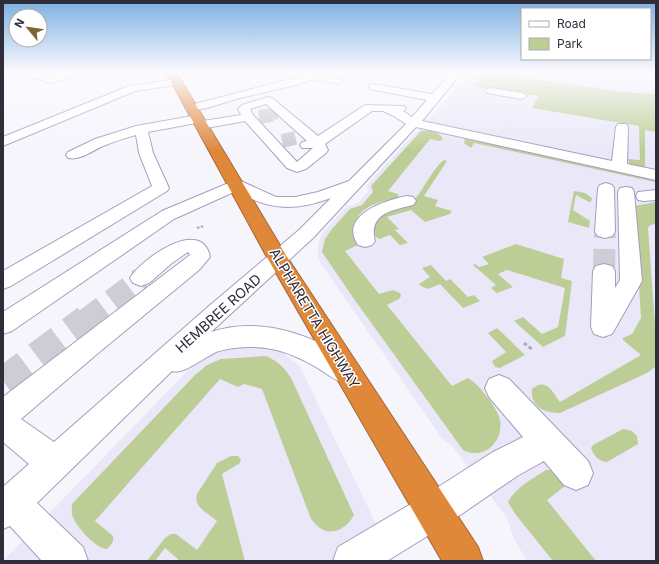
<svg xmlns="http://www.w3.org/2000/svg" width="659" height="564" viewBox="0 0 659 564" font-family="Inter,sans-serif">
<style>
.built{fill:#eae7f8}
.green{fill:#bcce96}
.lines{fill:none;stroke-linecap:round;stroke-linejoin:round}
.minor-tunnel-far4{stroke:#cecdd5;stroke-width:10;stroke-dasharray:10 5.5;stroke-linecap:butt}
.minor-tunnel-far3{stroke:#cecdd5;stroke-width:14;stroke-dasharray:14 6;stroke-linecap:butt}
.minor-tunnel-far2{stroke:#cecdd5;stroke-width:17;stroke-dasharray:17 8;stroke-linecap:butt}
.minor-tunnel-far1{stroke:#cecdd5;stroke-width:22;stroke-dasharray:22 11;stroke-linecap:butt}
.minor-tunnel{stroke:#cecdd5;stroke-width:28;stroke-dasharray:28 14;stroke-linecap:butt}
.minor-casing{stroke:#a49dbf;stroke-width:2}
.highway-casing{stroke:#a2683a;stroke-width:2}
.path-far1{stroke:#a9a7b1;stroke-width:2;stroke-dasharray:2.5 1.5;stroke-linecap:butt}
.path{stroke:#a9a7b1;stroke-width:3;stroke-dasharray:3.5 2.5;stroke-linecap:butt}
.minor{fill:#fff;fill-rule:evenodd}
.highway{fill:#df883a;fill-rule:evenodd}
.labels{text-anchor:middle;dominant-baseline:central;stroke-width:3;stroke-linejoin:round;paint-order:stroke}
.street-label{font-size:14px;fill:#302d3b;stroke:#fff}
</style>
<rect width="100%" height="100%" fill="#f6f5fc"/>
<!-- built -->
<path class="built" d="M471 72H656V561H527L514 539 507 518 453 447 441 437 322 265 318 258V245L322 233 346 207 358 203 368 192 367 185 415 133 417 132Z
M251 346 282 352 299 365 394 561H3L197 361 217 350Z"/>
<!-- green -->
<path class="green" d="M484 72 624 92 656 94V132L645 130V169C638 167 629 167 628 159L640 160 639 126 532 108 539 96 473 86Z
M421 131C429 130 439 131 443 139L439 141 430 139 388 191 398 194 399 197C385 201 358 205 356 224 355 231 359 238 358 245L345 251 379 294 393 290 400 293 401 296 399 299 387 305 452 386 468 378C475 382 479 387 484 393 491 402 497 409 500 420 504 441 484 461 463 450L354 299 322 252 325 239 332 229 350 209 362 205 373 192 371 186Z
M465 138 655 179 656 184 655 182 474 143 471 148 464 143Z
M444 160 447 161 424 196 438 200 435 206 452 211 450 214 425 222 411 210 387 217 399 229 395 230 408 243 400 245 390 235 379 239C375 237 373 233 374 229 379 203 403 214 412 203 422 192 433 168 444 160Z
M574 191 585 193 592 198 591 202H589L576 195 573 210 590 221 589 228 568 222Z
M656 202V224L650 225 648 228 656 337 655 367 647 373 560 413C545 413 530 407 532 389 546 377 552 391 560 402L641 355 623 340V338L632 334 641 318 634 206Z
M516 244 564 259 561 278 572 281 565 336 543 347 514 321 523 317 542 334 558 327 565 288 507 270 498 274 513 287 497 293 491 288 496 285 473 265 475 264 479 267 489 264 482 257Z
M431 265 446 281 450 279 468 297 474 295 480 301 463 308 440 284 428 289 421 286 419 284 430 277 422 268Z
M497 328 525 355 500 368 495 367 492 361 506 352 488 333Z
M266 356C279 362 285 368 292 380L354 515C348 527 333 537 320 528 317 526 314 522 311 519L262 389 244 384 238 387 220 379 95 521 113 536C114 542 111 545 107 549 97 549 76 527 73 517 71 514 72 508 72 504L195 375 207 365 221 359Z
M623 429 632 431 637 436 638 444 607 462C598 461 594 456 591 448L593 445Z
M231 456H238L241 460 240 463 222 474 245 561H180L165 548 155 561H147L165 538 171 534H176L197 550 217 521C208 513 193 507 197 494L217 463Z
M546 470H555L565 480V486L547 500 596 561H553L516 515 508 502C516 487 532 479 546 470Z"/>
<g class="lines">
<!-- minor-tunnel-far4 -->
<path class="minor-tunnel-far4" d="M273 115 277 114"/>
<!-- minor-tunnel-far3 -->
<path class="minor-tunnel-far3" d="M259 117 277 114
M282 141 300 137"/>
<!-- minor-tunnel-far2 -->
<path class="minor-tunnel-far2" d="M605 235V232"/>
<!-- minor-tunnel-far1 -->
<path class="minor-tunnel-far1" d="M604 271 605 234
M85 320 141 278"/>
<!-- minor-tunnel -->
<path class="minor-tunnel" d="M3 381 86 319"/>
<!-- minor casing -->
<g class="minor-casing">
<path id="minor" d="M16 72H33L51 77 68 72H84L82 74 51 83 18 74Z
M452 72H462L422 121 612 161 616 127 618 124H626L628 127 627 164 656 170V180L416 127 313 238 211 332C253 318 296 330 334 350 341 354 353 359 358 365 359 367 361 371 362 373L358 382 348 385C336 381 327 374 316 367 289 351 265 344 234 348 228 349 221 350 216 352 205 357 183 375 172 371L37 503 83 547 88 561H42L10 526 3 529V487L29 464 3 442V397L190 255 188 252 172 263 149 283 141 286 133 283 130 278C141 259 202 216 210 257L199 270 97 354 21 419 54 442 209 306 299 230 331 198C295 211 270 211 236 191L174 219 12 331 3 334V312L162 211 231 182 237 180 243 182 276 197H295L318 192 349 181 406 124 394 116 383 111H372L325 144 328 150 326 153 306 169 297 172 287 168 245 121 201 129 197 128 195 125 196 123 148 132 153 153 169 188 167 191 11 286 3 289V271L152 186 139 153 136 135C126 138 115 141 106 145 94 149 81 161 68 158L66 155 68 152 95 139 136 126 198 115 202 116 204 119 203 121 241 115 238 109 242 105 268 97 272 98 318 136 365 105 404 106 406 108 403 111 412 117 427 100 370 89 369 87 370 85 374 84 432 94ZM266 104 307 141 302 142 300 145 302 148H313L297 162 253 115 250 109Z
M314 73 342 79 343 81 338 84 314 79 296 85 236 99 207 108 191 111 187 110 185 108 187 106C229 95 272 84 314 73Z
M177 79 182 82 181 84 135 91 3 146V137L129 86Z
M491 88 522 93 527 96 522 99 487 93 486 91 487 89Z
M606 183 612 185 614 188 615 232 612 236 605 238 598 236 595 232 598 188 600 185Z
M626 187 632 188 634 192 642 281 612 334 603 337 594 334 591 327 593 271 596 266 604 264 612 266 615 271V288L620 280 618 192 620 188Z
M656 190V200L644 201 638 200 636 196 638 192Z
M407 196 413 197 416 201 413 205C392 210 368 214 375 241L372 245 365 247 358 245C338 215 386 200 407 196Z
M499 375 509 379 588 461 593 473 588 485 576 490 564 485 544 461 517 476 447 524 387 561H333L338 547 421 498 493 452 523 437 489 397 485 388 489 379Z"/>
</g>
<!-- highway casing -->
<g class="highway-casing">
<path id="highway" d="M166 72H176L287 257 478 547 483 561H442L268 259Z"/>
</g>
<!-- path-far1 -->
<path class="path-far1" d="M197 228 204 226"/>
<!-- path -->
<path class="path" d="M524 343 533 350"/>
<!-- minor -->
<use href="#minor" class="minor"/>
<!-- highway -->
<use href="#highway" class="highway"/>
</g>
<!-- sky -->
<linearGradient id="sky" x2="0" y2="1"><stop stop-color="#7cafe1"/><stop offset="0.48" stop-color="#fbfafe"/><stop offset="1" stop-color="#fbfafe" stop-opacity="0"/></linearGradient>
<rect width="659" height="151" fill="url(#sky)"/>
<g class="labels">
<!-- street labels -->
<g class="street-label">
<text transform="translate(218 313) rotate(-42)">HEMBREE ROAD</text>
<text transform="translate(315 318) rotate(59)">ALPHARETTA HIGHWAY</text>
</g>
</g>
<!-- border -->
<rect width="659" height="564" fill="none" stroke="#302d3b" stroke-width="8"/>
<!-- legend -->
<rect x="521" y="8" width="130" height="52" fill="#ffffff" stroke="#acabb1"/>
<rect x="529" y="21" width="20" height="6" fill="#ffffff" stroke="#acabb1"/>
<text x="557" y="28" font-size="12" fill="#302d3b">Road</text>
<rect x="529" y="38" width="20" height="12" fill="#bcce96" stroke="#acabb1"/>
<text x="557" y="48" font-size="12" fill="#302d3b">Park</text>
<!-- north arrow -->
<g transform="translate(28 28) rotate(299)"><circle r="19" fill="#ffffff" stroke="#acabb1"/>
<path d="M0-3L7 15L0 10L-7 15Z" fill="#796433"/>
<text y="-6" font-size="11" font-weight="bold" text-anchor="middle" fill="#302d3b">N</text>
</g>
</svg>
